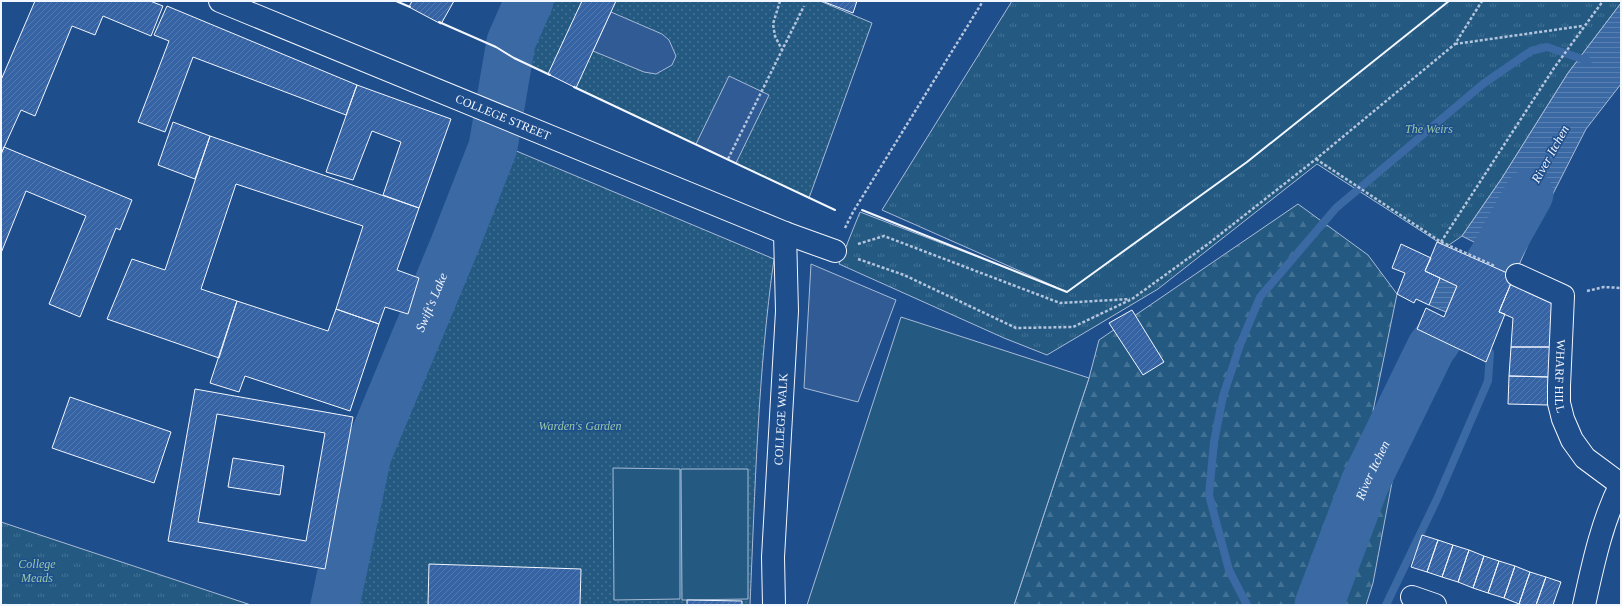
<svg xmlns="http://www.w3.org/2000/svg" width="1622" height="606" viewBox="0 0 1622 606" font-family="'Times New Roman',serif">
<style>
.grass{fill:url(#grass-tufts);stroke:#a8bbd7}
.forest{fill:url(#forest-firs);stroke:#a8bbd7}
.garden{fill:url(#garden-dots);stroke:#a8bbd7}
.pitch{fill:#245a82;stroke:#a8bbd7}
.parking{fill:#305b95;stroke:#a8bbd7}
.water{fill:url(#water-rules);stroke:#a8bbd7}
.lines{fill:none;stroke-linecap:round;stroke-linejoin:round}
.stream{stroke:#3b69a3;stroke-width:8}
.river{stroke:#3b69a3;stroke-width:49}
.building{fill:url(#building-hatch);stroke:#f2f6ff;fill-rule:evenodd}
.minor-casing{stroke:#f2f6ff;stroke-width:24}
.path{stroke:#b3c4dc;stroke-width:2.5;stroke-dasharray:3 2;stroke-linecap:butt}
.minor{stroke:#1f4e8c;stroke-width:22}
.wall{stroke:#f2f6ff;stroke-width:2}
.labels{text-anchor:middle;dominant-baseline:central;stroke-width:3;stroke-linejoin:round;paint-order:stroke}
.street-label{font-size:12px;fill:#f2f6ff;stroke:#1f4e8c}
.park-label{font-size:12px;font-style:italic;fill:#97c8a6;stroke:#1f4e8c}
.water-label{font-size:13px;font-style:italic;fill:#f2f6ff;stroke:#1f4e8c}
</style>
<defs>
<pattern id="grass-tufts" width="24" height="20" patternUnits="userSpaceOnUse"><rect width="24" height="20" fill="#245a82"/><path d="M3 7l-1-3M5 7V3M7 7l1-3M15 17l-1-3M17 17v-4M19 17l1-3" fill="none" stroke="#447295"/></pattern>
<pattern id="forest-firs" width="22" height="20" patternUnits="userSpaceOnUse"><rect width="22" height="20" fill="#245a82"/><path d="M5 1l3.5 6h-7zM16 11l3.5 6h-7z" fill="#447295"/></pattern>
<pattern id="garden-dots" width="8" height="8" patternUnits="userSpaceOnUse"><rect width="8" height="8" fill="#245a82"/><path d="M2 2h.1M6 6h.1" fill="none" stroke="#447295" stroke-width="1.8" stroke-linecap="round"/></pattern>
<pattern id="water-rules" width="6" height="5" patternUnits="userSpaceOnUse"><rect width="6" height="5" fill="#3b69a3"/><path d="M0 2.5h6" fill="none" stroke="#587fb1"/></pattern>
<pattern id="building-hatch" width="6" height="6" patternUnits="userSpaceOnUse"><rect width="6" height="6" fill="#3563a3"/><path d="M-1 1l2-2M0 6l6-6M5 7l2-2" fill="none" stroke="#537ab1"/></pattern>
</defs>
<rect width="100%" height="100%" fill="#1f4e8c"/>
<!-- grass -->
<path class="grass" d="M1012 1H1621V3L1568 73 1502 178 1462 236 1446 247 1317 164 1158 289 1047 355 1004 338 839 264 860 212 1056 287 882 210Z
M1 522 251 605H1Z"/>
<!-- forest -->
<path class="forest" d="M1298 204 1368 255 1397 294 1373 411 1396 461 1373 583 1366 605H1014L1089 378 1099 340Z"/>
<!-- garden -->
<path class="garden" d="M540 1H820L872 23 809 198 514 58Z
M502 145 774 259C758 372 755 490 750 605H357L371 510 399 393Z"/>
<!-- pitch -->
<path class="pitch" d="M901 317 1089 378 1014 605H807Z
M613 468 680 469V599L614 600Z
M681 469H748V599L682 600Z"/>
<!-- parking -->
<path class="parking" d="M611 12 662 34 669 40 676 56 672 65 656 74 644 72 593 51Z
M729 76 769 95 736 163 696 144Z
M811 264 896 300 858 402 804 388Z"/>
<!-- water -->
<path class="water" d="M1621 3V84L1586 129 1533 233 1519 265 1462 236 1502 178 1568 73Z
M1440 278 1457 286 1446 312 1429 305Z"/>
<g class="lines">
<!-- stream -->
<path class="stream" d="M1495 266 1496 253
M1247 605 1229 570 1209 495 1214 442 1223 396 1240 345 1260 297 1336 208 1483 84 1531 51 1547 47 1588 61
M1386 605 1437 499 1488 381 1490 353"/>
<!-- river -->
<g class="river">
<path d="M1489 264 1496 253 1529 194"/>
<path id="s1" d="M335 605 367 455 455 244 493 147 511 42 529 1"/>
<path id="s2" d="M1319 605 1365 483 1431 348 1437 340"/>
</g>
</g>
<!-- building -->
<path class="building" d="M35 1H150L163 6 151 36 103 16 95 35 72 26 35 116 21 110 1 154V80Z
M412 1H454L441 24 409 7Z
M582 1H616L576 88 548 74Z
M822 1H857L853 13Z
M167 6 357 85 346 115 193 57 165 132 138 122 169 41 154 35Z
M357 85 451 119 419 208 383 195 401 142 372 131 353 180 326 172Z
M173 122 210 136 195 179 158 165Z
M210 136 419 208 397 270 419 278 408 314 385 307 379 324 336 309 363 226 236 184 201 289 237 301 219 358 107 319 132 259 165 270Z
M4 147 132 200 120 230 116 228 80 317 49 304 86 216 26 191 1 253V154Z
M1437 242 1514 276 1499 312 1505 314 1486 362 1417 329 1426 308 1444 317 1457 286 1425 271Z
M1401 244 1431 258 1425 271 1440 278 1429 305 1416 299 1414 303 1397 294 1405 273 1392 268Z
M1512 281 1553 300 1550 347H1511L1513 318 1499 312Z
M237 301 328 331 336 309 379 324 350 411 245 376 239 392 210 383Z
M1132 310 1164 362 1143 375 1109 323Z
M1511 347H1550L1549 377 1509 376Z
M1509 376 1549 377 1548 405 1508 404Z
M195 389 353 417 325 569 168 541ZM217 414 325 433 306 541 198 522Z
M70 397 171 432 154 483 52 448Z
M233 458 284 466 280 495 228 487Z
M1422 535 1438 540 1427 572 1411 567Z
M1438 540 1453 545 1442 577 1427 572Z
M1453 545 1469 550 1458 582 1442 577Z
M1469 550 1484 556 1473 588 1458 582Z
M1484 556 1499 561 1488 593 1473 588Z
M1499 561 1515 566 1504 598 1488 593Z
M429 564 581 569 580 605H428Z
M1515 566 1530 572 1519 604 1504 598Z
M1530 572 1546 577 1536 605H1523L1519 604Z
M1546 577 1561 582 1553 605H1536Z
M687 600 742 601V605H687Z"/>
<g class="lines">
<!-- minor casing -->
<g class="minor-casing">
<g id="minor">
<path id="s3" d="M220 1 785 233 835 251"/>
<path id="s4" d="M1517 275 1563 296 1559 386V403L1563 419 1572 440 1585 458 1620 484"/>
<path d="M1412 597 1435 605"/>
<path id="s5" d="M774 605 773 557 787 311 785 233"/>
<path d="M1584 605C1593 564 1602 521 1621 484"/>
</g>
</g>
<!-- path -->
<path class="path" d="M780 1 773 24 775 36 782 50
M1455 44 1582 26
M728 159 804 6
M1316 159 1441 242 1495 266
M845 228 853 212 983 1
M1441 242 1554 68 1603 1
M858 244 884 236 1060 303 1130 299
M858 259 904 275 1016 328 1073 327 1132 299 1208 244 1316 159 1455 44 1482 1
M1587 291 1604 287 1621 288"/>
<!-- minor -->
<use href="#minor" class="minor"/>
<!-- wall -->
<path class="wall" d="M396 1 410 7
M439 22 496 47 514 58 550 75
M574 87 835 210
M862 210 1067 292 1247 162 1449 1"/>
</g>
<g class="labels">
<!-- street labels -->
<g class="street-label">
<text stroke="none"><textPath href="#s3" startOffset="306">COLLEGE STREET</textPath></text>
<text stroke="none"><textPath href="#s4" startOffset="131">WHARF HILL</textPath></text>
<text stroke="none"><textPath href="#s5" startOffset="186">COLLEGE WALK</textPath></text>
</g>
<!-- park labels -->
<g class="park-label">
<text x="1429" y="129">The Weirs</text>
<text x="580" y="426">Warden's Garden</text>
<text x="37" y="564">College<tspan x="37" dy="14">Meads</tspan></text>
</g>
<!-- water labels -->
<g class="water-label">
<text transform="translate(1550 154) rotate(-61)">River Itchen</text>
<text stroke="none"><textPath href="#s1" startOffset="319">Swift's Lake</textPath></text>
<text stroke="none"><textPath href="#s2" startOffset="145">River Itchen</textPath></text>
</g>
</g>
<!-- border -->
<rect width="1622" height="606" fill="none" stroke="#f2f6ff" stroke-width="4"/>
</svg>
